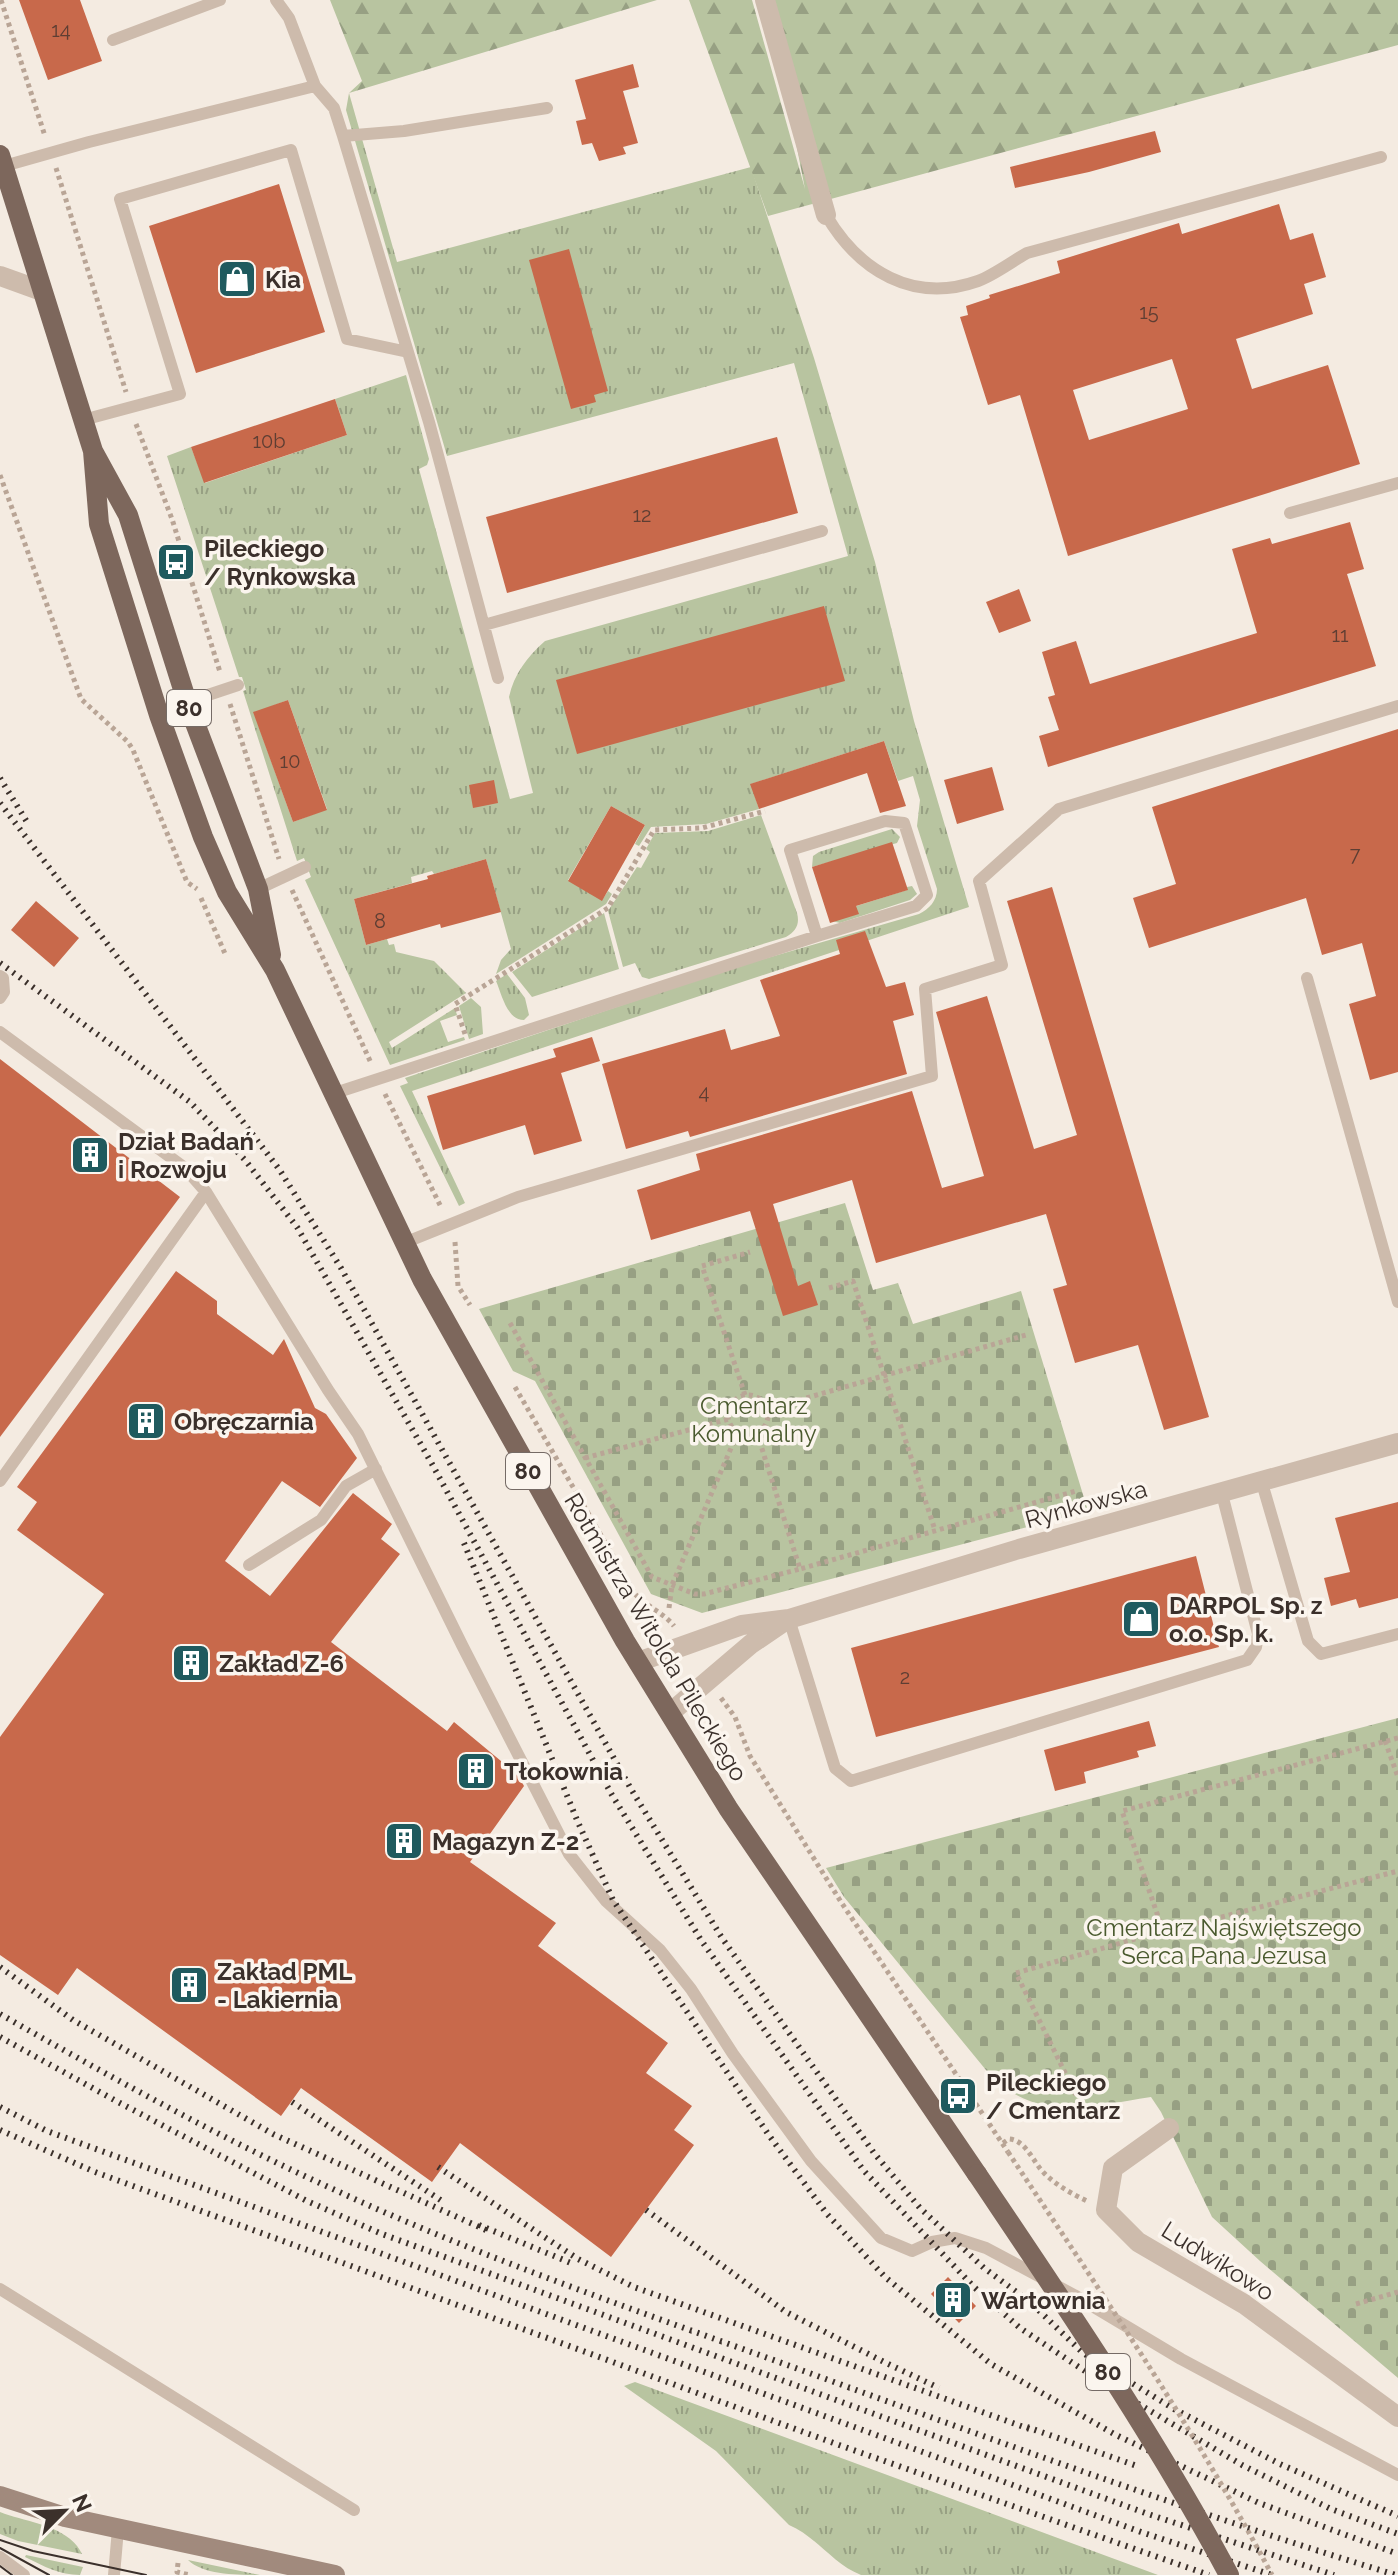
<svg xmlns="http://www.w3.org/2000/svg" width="1398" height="2575" viewBox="0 0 1398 2575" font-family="Raleway,sans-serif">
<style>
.grass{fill:url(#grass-tufts);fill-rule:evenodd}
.forest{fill:url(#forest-firs)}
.cemetery{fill:url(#cemetery-stones)}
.building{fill:#c8694b;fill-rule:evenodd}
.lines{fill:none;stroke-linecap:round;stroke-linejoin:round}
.path{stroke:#b9a596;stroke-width:5;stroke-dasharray:4 4;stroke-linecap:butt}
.lane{stroke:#cdbbac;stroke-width:12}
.street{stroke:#cdbbac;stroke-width:20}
.secondary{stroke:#a18a7d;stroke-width:20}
.primary{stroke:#7d675c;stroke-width:20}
.tram{stroke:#3b302b;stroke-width:2}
.rail{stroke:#3b302b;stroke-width:6;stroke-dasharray:2 6;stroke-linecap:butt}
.path-bridge{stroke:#b9a596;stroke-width:5;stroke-dasharray:4 4;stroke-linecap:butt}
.primary-bridge{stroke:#7d675c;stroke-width:20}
.labels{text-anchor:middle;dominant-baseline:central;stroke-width:7;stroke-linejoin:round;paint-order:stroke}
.number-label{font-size:20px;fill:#5e3e33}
.shield{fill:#fbf5ee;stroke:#756b66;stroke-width:2}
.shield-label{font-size:22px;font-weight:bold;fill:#3b302b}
.poi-label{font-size:24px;font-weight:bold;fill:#3b302b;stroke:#fbf5ee;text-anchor:start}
.park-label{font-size:24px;fill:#4a5a2e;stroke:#fbf5ee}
.street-label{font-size:24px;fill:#3b302b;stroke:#fbf5ee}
</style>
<defs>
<pattern id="grass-tufts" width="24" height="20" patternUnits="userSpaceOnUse" patternTransform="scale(2)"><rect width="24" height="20" fill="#b8c4a0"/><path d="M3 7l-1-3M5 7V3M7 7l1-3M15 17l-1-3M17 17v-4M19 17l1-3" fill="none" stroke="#97a083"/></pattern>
<pattern id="forest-firs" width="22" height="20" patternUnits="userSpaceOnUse" patternTransform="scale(2)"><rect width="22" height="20" fill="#b8c4a0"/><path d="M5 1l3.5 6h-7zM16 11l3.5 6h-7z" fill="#97a083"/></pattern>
<pattern id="cemetery-stones" width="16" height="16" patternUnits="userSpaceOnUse" patternTransform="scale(2)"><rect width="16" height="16" fill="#b8c4a0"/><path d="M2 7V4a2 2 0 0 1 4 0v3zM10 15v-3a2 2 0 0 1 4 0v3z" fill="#97a083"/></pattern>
</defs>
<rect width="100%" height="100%" fill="#f4ebe1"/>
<!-- grass -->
<path class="grass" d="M349 93 397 262 751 167 814 358 875 562 914 721 969 907 412 1091 465 1203 459 1206 400 1086 408 1083 405 1078 733 968 919 914C929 909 937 901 937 889L917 826 920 800 913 776 898 781 884 741 751 784 759 809 706 824 651 827 639 846 635 844 645 825 611 806 568 880 602 900 608 891 612 894 606 904 496 974 501 960 511 949 486 859 434 874 432 871 411 877 412 883 354 899 366 945 387 939 389 945 394 944 396 952 434 961 466 993 389 1042 392 1048 455 1008 457 1015 440 1021 448 1042 464 1037 465 1040 390 1065 305 880 311 877 304 858 297 861 243 691 246 690 242 677H239L167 456 191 447 205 483 347 435 335 399 406 375 429 459 427 465 419 469 510 799 533 793 509 697C514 674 527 657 545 641L848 556 794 363 447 456 346 110ZM288 700 327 809 293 822 254 713Z
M761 815 797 913C800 924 796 931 786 937L649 979 642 977 635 963 623 967 608 911 637 867 641 868 650 852 646 849 655 833 708 831Z
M892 829 900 837 897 843 812 867 813 856 819 852Z
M912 886 917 894 910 900 840 923 832 921 828 915 907 890V887Z
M604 913 619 969 532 997 512 972Z
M507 974 525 998 529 1015 524 1020C507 1020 502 995 496 981Z
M471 998 481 1007 483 1034 469 1039 459 1006Z
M635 2382 1158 2575H861C833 2564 817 2537 789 2525L716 2451 624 2386Z
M0 2512C28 2523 68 2525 82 2554L18 2541 0 2534Z
M26 2555 83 2567 80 2575C60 2575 43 2566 25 2557Z
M188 2560 260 2575C238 2575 203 2575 188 2560Z"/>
<!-- forest -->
<path class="forest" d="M330 0H657L349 93 362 81Z
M689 0H752L805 189 768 0H1398V45L768 216Z"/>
<!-- cemetery -->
<path class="cemetery" d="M845 1203 873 1290 898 1283 913 1324 1021 1291 1088 1511 702 1613 651 1594 535 1381 513 1371 479 1309Z
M1398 1718V2378L1260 2261 1212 2217 1161 2112 1151 2097C1089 2106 1050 2123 995 2081L844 1897 826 1868Z"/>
<!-- building -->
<path class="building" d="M19 0H80L102 61 48 80Z
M633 64 639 87 623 91 638 143 623 147 626 154 599 161 592 143 582 145 576 121 586 119 575 80Z
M1155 131 1161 152 1089 172 1015 188 1010 167Z
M279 184 325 332 196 373 149 226Z
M1279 204 1290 240 1313 233 1326 277 1304 284 1313 314 1236 339 1252 389 1328 365 1360 464 1068 556 1020 395 988 405 960 317 968 315 966 306 990 298 989 295 1060 273 1057 261 1179 223 1182 234ZM1172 359 1188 409 1089 440 1073 390Z
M569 249 608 391 594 395 596 402 571 409 529 260Z
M335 399 347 435 204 483 191 447Z
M777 437 798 513 507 593 486 517Z
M1350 522 1364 569 1347 574 1376 666 1048 767 1039 736 1059 730 1048 697 1055 695 1042 652 1076 641 1090 684 1257 633 1232 549 1270 538 1272 544Z
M1019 589 1031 621 999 633 986 602Z
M824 606 845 681 577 754 556 680Z
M288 700 327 810 293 822 253 712Z
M1398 729V1072L1370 1080 1349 1004 1376 996 1362 943 1322 955 1306 898 1149 948 1133 898 1176 884 1152 807Z
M884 741 906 806 880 813 867 773 759 809 750 784Z
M992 767 1004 810 957 824 944 780Z
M494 780 498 803 473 808 469 785Z
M611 806 645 825 602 901 568 881Z
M892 842 908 890 856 906 859 914 830 923 812 867Z
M486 859 501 912 441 928 440 924 366 945 354 899 428 879 427 876Z
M1052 887 1209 1417 1164 1430 1138 1345 1075 1363 1053 1289 1067 1285 1046 1214 876 1263 852 1180 773 1204 798 1286 810 1281 818 1305 783 1316 750 1211 651 1240 637 1190 700 1170 696 1154 912 1091 942 1188 984 1176 936 1012 987 996 1034 1149 1077 1135 1007 901Z
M36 901 79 938 54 967 11 930Z
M865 931 886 987 905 982 914 1015 893 1021 907 1074 690 1137 688 1131 626 1149 602 1064 725 1029 731 1050 780 1036 760 980 840 954 836 940Z
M592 1037 600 1061 561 1073 582 1141 534 1155 525 1125 443 1150 427 1096 556 1057 553 1049Z
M0 1059 180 1197 0 1437Z
M176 1271 217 1301V1314L273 1355 284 1339 315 1408 326 1414 357 1458 320 1507 282 1481 225 1561 270 1596 353 1493 392 1524 381 1539 400 1554 331 1642 447 1731 454 1722 518 1775 524 1786 470 1862 556 1923 538 1946 668 2043 646 2073 692 2106 674 2130 694 2145 611 2257 460 2143 432 2182 301 2088 281 2116 77 1968 58 1995 0 1955V1737L104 1594 17 1530 37 1502 17 1487Z
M1398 1502V1598L1359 1608 1356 1599 1331 1606 1324 1578 1350 1572 1335 1518Z
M1196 1556 1219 1647 876 1737 851 1648Z
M1149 1721 1156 1746 1137 1751 1139 1757 1084 1772 1086 1783 1055 1791 1044 1750Z
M948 2277 976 2306 959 2323 931 2294Z"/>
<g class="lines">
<!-- path -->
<path class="path" d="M1 0 45 136
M56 168 126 392
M136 424 172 519 220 672
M0 475 81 699 128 742 133 750 187 882 197 889
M230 704 279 859
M292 890 371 1063
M201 898 226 956
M465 1034 455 1004 608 908 654 830 702 828 765 811
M385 1094 441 1207
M455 1242 458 1286 470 1305
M829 1288 853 1281 935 1530
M510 1323 652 1577 695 1594H704L800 1569
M515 1387 635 1594C647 1607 664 1613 674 1626
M745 1395 702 1266 750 1252
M728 1415a20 20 0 1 1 40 0a20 20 0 1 1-40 0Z
M768 1409 1026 1335
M757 1433 800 1569 1076 1491
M585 1458 729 1419
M669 1608 672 1585 738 1432
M721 1698 735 1717 750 1756 841 1902 1008 2152
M1398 1738 1122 1811 1163 1931 1172 1930 1398 1871
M1385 1741 1398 1777
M1076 2095 1016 1973 1163 1931
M1003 2143 1009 2139C1026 2140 1033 2162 1044 2173 1056 2185 1072 2194 1087 2201
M1356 2304 1398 2292
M178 2563 177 2572 190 2575"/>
<!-- lane -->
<path class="lane" d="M276 0 289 18 315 86
M113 40 220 0
M343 136 404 131 547 108
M4 166 89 142 315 86 334 108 343 136 429 422 498 678
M826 215C859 271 913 304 978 281 994 275 1011 262 1027 253L1381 157
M83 420 180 394 120 199 291 150 347 339 408 352
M1290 513 1398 483
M484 625 822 531
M187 702 238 685
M258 889 305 867
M0 976 3 978 4 992 0 998
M1307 978 1398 1302
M0 1032 185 1168 206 1192 328 1390 358 1434 462 1645 569 1854 606 1901 660 1950 691 1989 733 2054 811 2161 881 2238 912 2251 932 2242 955 2238 986 2248 1074 2295 1181 2359 1398 2475
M332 1094 817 936 916 906 927 895 904 823 885 821 790 850 817 936
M404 1243 518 1197 932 1076 925 989 1002 965 979 881 1059 809 1398 706
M0 1481 206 1192
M1262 1483 1308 1641 1321 1654 1398 1634
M249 1565 321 1520 346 1486 376 1469
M789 1619 835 1768 851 1781 1247 1660 1256 1647 1258 1634 1222 1494
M0 2289 354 2510
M0 2557 24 2575
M114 2575 118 2529"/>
<!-- street -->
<path class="street" d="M765 0 826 215
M0 276 42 291
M638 1662 742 1625 789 1619 1019 1549 1398 1443
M670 1713 751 1644 782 1623
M1169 2128 1113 2168 1106 2210 1138 2242 1244 2304 1398 2417"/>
<!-- secondary -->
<path class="secondary" d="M0 2496 65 2517 335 2575"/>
<!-- primary -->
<path class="primary" d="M0 155 93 451 128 515 187 702 258 889 271 955
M93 451 99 524 159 715 203 837 227 892 275 970 422 1279 625 1641 728 1808 977 2174"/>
<!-- tram -->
<path class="tram" d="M0 2540 33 2551 146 2575
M0 2548 49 2575
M0 2566 12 2575"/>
<!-- rail -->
<path class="rail" d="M0 778 27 822
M0 803 279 1169 341 1268 631 1789 722 1938 874 2153 920 2208 984 2268 1030 2302 1083 2353 1174 2409 1280 2464 1398 2516
M0 963 190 1102 245 1160 297 1227 432 1464 612 1795 701 1940 864 2171 974 2287 1020 2328 1103 2383 1242 2465 1331 2509 1398 2534
M464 1543 577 1820 613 1900 768 2134 827 2214 885 2277 991 2364 1116 2435 1259 2503 1398 2554
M0 1967 73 2020 273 2134 486 2230
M0 2014C109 2076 220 2138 335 2190 493 2263 659 2318 823 2378 1013 2447 1202 2516 1396 2575
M0 2037 118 2102 307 2201 382 2234 1148 2514 1334 2575
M292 2102 442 2201
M0 2107 47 2131 1141 2532 1272 2575
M0 2130 95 2172 839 2445 1209 2575
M438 2167 578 2259 634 2287 1035 2431
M646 2210 786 2312 884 2362 939 2388
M479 2225 571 2263
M1027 2427 1137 2466"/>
<!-- path-bridge -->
<path class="path-bridge" d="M1008 2152C1100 2291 1194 2428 1272 2575"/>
<!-- primary-bridge -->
<path class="primary-bridge" d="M977 2174C1065 2305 1155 2436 1229 2575"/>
</g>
<!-- icons -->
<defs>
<g id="shop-square" transform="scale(2)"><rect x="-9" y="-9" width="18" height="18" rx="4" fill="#1f5a5e" stroke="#fbf5ee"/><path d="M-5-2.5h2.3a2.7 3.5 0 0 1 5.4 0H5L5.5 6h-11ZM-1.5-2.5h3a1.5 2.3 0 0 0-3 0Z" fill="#fff"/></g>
<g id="bus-square" transform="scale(2)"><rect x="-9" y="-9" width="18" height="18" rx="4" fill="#1f5a5e" stroke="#fbf5ee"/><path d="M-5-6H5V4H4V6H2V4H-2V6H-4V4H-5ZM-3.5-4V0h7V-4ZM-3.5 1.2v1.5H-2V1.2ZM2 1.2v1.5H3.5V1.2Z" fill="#fff"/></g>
<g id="building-square" transform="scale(2)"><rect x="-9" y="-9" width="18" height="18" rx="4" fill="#1f5a5e" stroke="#fbf5ee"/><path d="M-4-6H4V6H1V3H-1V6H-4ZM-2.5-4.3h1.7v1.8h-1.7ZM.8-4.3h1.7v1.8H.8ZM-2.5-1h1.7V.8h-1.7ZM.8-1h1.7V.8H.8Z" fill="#fff"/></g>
</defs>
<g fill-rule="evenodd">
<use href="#shop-square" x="237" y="279"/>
<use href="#bus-square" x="176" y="562"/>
<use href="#building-square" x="90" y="1155"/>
<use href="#building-square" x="146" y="1421"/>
<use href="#shop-square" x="1141" y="1619"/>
<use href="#building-square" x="191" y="1663"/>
<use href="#building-square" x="476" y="1771"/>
<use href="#building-square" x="404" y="1841"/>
<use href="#building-square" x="189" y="1985"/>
<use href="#bus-square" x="958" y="2096"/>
<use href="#building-square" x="953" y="2300"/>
</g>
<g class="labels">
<!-- number labels -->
<g class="number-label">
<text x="61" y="30">14</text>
<text x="1149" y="312">15</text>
<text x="269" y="441">10b</text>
<text x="642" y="515">12</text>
<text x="1340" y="635">11</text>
<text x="290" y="761">10</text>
<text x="1355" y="854">7</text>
<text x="380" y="921">8</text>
<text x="704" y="1092">4</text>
<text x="905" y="1677">2</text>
</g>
<!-- shield labels -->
<g class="shield">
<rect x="167" y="690" width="44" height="36" rx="6"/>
<rect x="506" y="1453" width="44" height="36" rx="6"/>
<rect x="1086" y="2354" width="44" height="36" rx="6"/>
</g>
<g class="shield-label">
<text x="189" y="708">80</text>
<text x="528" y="1471">80</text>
<text x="1108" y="2372">80</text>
</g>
<!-- poi labels -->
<g class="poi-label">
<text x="265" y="279">Kia</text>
<text x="204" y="548">Pileckiego<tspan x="204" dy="28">/ Rynkowska</tspan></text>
<text x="118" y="1141">Dział Badań<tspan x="118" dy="28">i Rozwoju</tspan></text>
<text x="174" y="1421">Obręczarnia</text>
<text x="1169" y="1605">DARPOL Sp. z<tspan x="1169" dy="28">o.o. Sp. k.</tspan></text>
<text x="219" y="1663">Zakład Z-6</text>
<text x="504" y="1771">Tłokownia</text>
<text x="432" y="1841">Magazyn Z-2</text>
<text x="217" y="1971">Zakład PML<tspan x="217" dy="28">- Lakiernia</tspan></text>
<text x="986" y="2082">Pileckiego<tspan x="986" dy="28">/ Cmentarz</tspan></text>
<text x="981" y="2300">Wartownia</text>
</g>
<!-- park labels -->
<g class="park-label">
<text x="754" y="1405">Cmentarz<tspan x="754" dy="28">Komunalny</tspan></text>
<text x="1224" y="1927">Cmentarz Najświętszego<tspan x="1224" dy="28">Serca Pana Jezusa</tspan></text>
</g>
<!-- street labels -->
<g class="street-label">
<text transform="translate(1086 1504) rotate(-15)">Rynkowska</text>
<text transform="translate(656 1637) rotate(59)">Rotmistrza Witolda Pileckiego</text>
<text transform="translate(1218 2261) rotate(32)">Ludwikowo</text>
</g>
</g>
<!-- north arrow -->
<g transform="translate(64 2511) rotate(66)" stroke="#fbf5ee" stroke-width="6" paint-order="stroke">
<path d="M0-6L14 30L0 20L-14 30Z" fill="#3b302b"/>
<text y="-12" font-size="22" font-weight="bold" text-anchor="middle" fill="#3b302b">N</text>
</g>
</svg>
